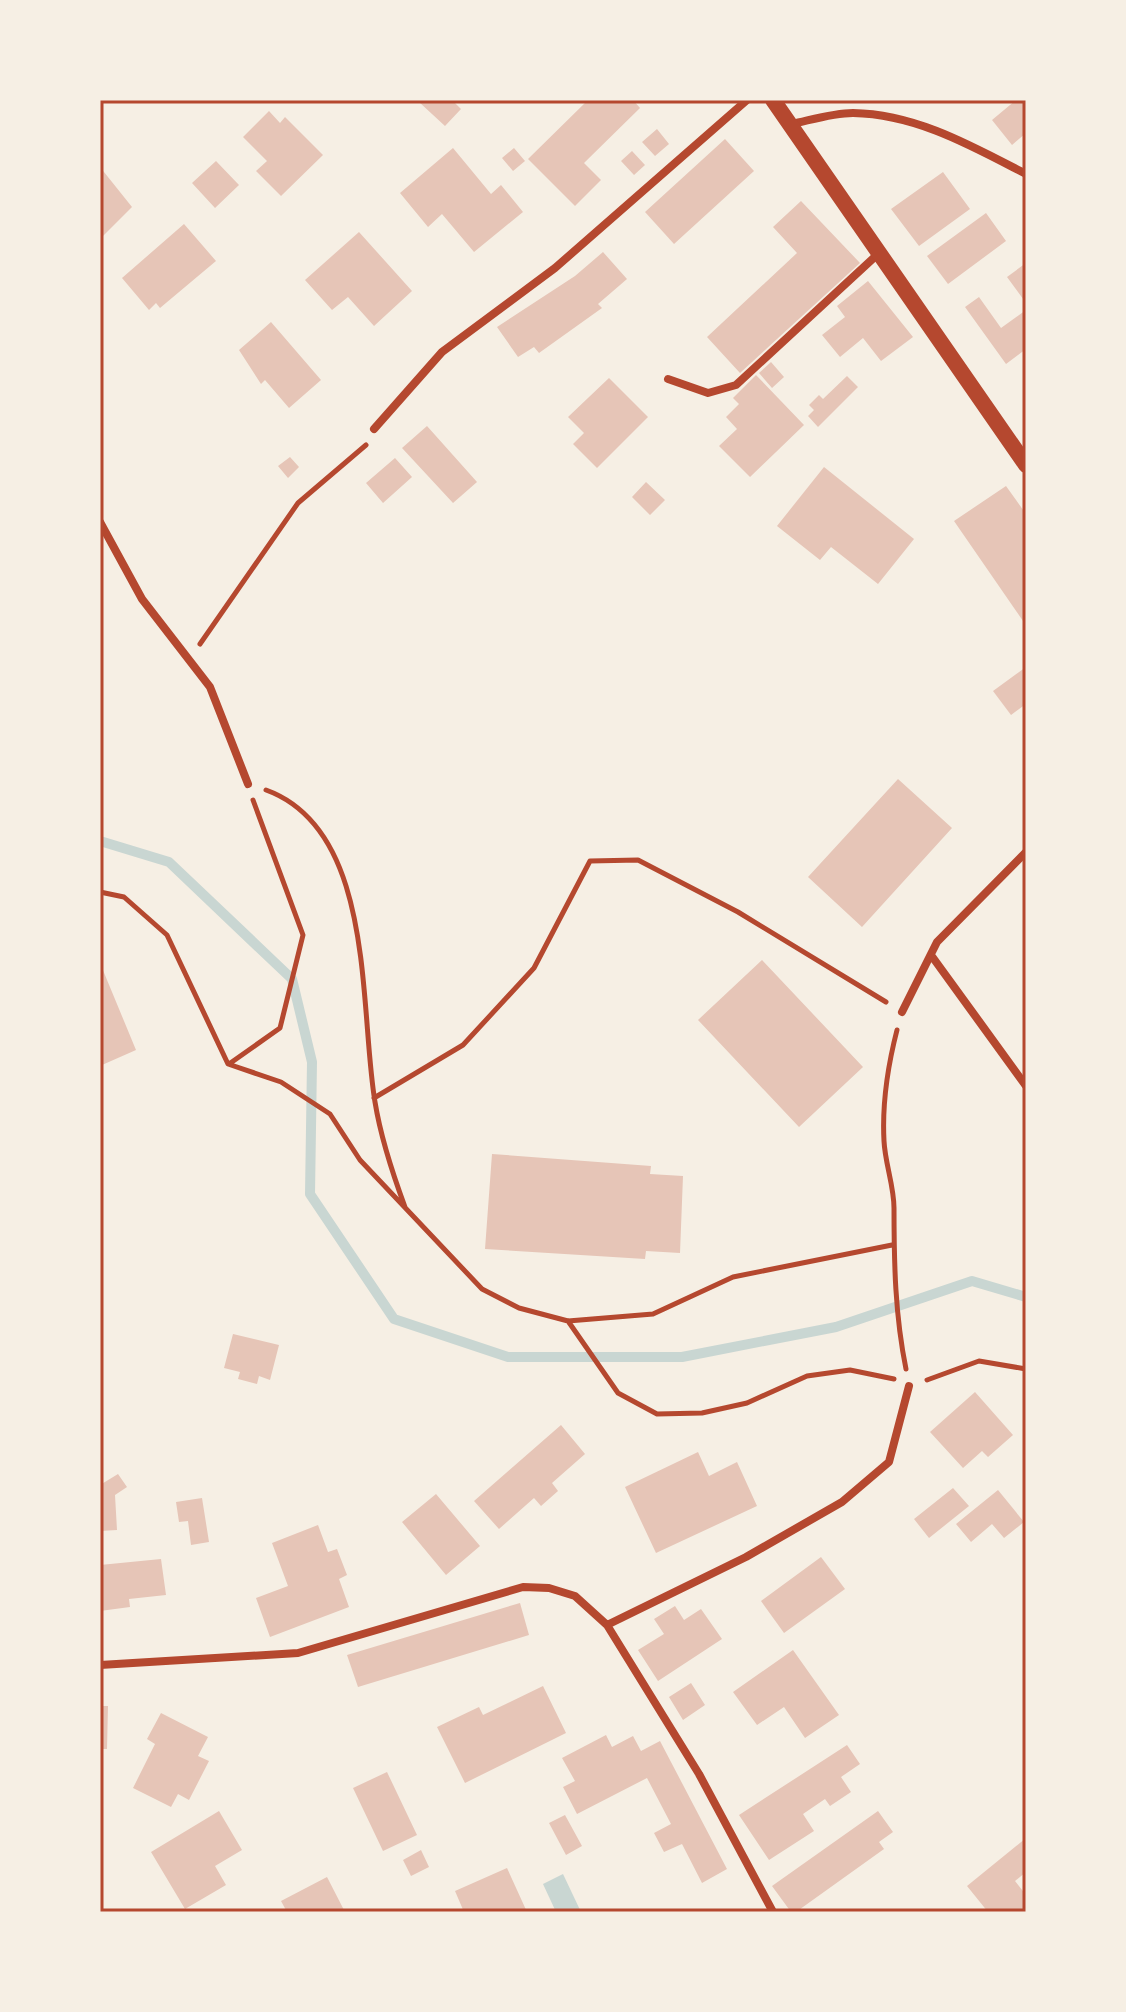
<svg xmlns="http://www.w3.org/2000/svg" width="1126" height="2012" viewBox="0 0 1126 2012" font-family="Commissioner,sans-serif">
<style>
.water{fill:#c9d6d2}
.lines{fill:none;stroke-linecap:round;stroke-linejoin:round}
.stream{stroke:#c9d6d2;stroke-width:10}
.building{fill:#e6c5b7}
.path{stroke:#b5482f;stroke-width:5}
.minor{stroke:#b5482f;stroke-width:8}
.secondary{stroke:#b5482f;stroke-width:16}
.neatline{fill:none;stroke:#b5482f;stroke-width:3}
</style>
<rect width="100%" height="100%" fill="#f6efe4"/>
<!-- water -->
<path class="water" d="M563 1874 581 1912H556L543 1884Z"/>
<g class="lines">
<!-- stream -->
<path class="stream" d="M100 841 169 862 292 979 312 1062 310 1194 394 1319 508 1357H682L836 1327 972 1281 1026 1297"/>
</g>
<!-- building -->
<path class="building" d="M422 100H452L461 109 445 126 419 102Z
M588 100H633L640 108 584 163 601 180 575 206 528 159Z
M1016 100H1026V133L1012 145 992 120Z
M269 111 280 123 285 117 323 155 281 196 256 171 267 161 243 137Z
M657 129 669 144 655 156 642 142Z
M725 139 754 171 674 244 645 212Z
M453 148 491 194 501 185 523 212 474 252 442 214 428 227 400 193Z
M514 148 525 161 513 171 502 158Z
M632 151 645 165 634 175 621 161Z
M216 161 239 185 215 208 192 183Z
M100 167 132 207 100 239Z
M943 172 970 209 919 246 891 209Z
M801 201 860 263 740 373 707 337 797 253 773 227Z
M986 213 1006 241 948 284 927 256Z
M184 224 216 261 160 308 156 303 149 310 122 278Z
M359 232 412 291 374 326 348 297 332 310 305 280Z
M603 252 627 279 598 304 602 308 539 353 534 347 518 357 497 327 575 276Z
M1026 263V303L1007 277Z
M868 281 913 337 881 361 863 338 840 357 822 335 845 317 837 306Z
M979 297 1001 328 1026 310V349L1006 364 965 307Z
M271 322 321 380 289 408 265 380 261 384 239 350Z
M771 362 784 377 772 388 759 373Z
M756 375 804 425 750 477 719 446 737 429 726 417 739 404 733 398Z
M847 376 858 387 818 427 808 416 814 410 809 405 819 395 823 399Z
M609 378 648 417 597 468 573 444 584 433 568 417Z
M427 426 477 482 453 503 402 448Z
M290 457 299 467 288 478 278 466Z
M395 458 412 477 383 503 366 483Z
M824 467 914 539 878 584 831 547 820 560 777 526Z
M646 482 665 500 650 515 632 497Z
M1006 486 1026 514V618L1023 621 954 521Z
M1026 667V704L1011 715 993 691Z
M898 779 952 828 862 927 808 877Z
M762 960 863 1067 799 1127 698 1020Z
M100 963 136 1050 102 1065 100 1061Z
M492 1154 651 1166 650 1174 683 1176 680 1253 646 1251 645 1259 485 1249Z
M233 1334 279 1345 270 1380 259 1376 257 1384 238 1379 240 1372 224 1368Z
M975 1392 1013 1435 988 1457 982 1451 963 1468 930 1432Z
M561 1425 585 1454 552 1483 558 1491 541 1506 534 1498 499 1529 474 1501Z
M698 1452 709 1476 737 1462 757 1506 656 1553 625 1487Z
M118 1474 127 1487 115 1495 117 1530 100 1531V1485Z
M953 1488 969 1506 929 1538 914 1519Z
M998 1490 1024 1522 1004 1538 992 1524 971 1542 956 1524Z
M436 1494 480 1546 446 1575 402 1522Z
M202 1498 209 1542 191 1545 188 1521 179 1522 176 1502Z
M318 1525 328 1552 337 1549 347 1575 339 1579 349 1607 270 1637 256 1598 288 1586 272 1543Z
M821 1557 845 1589 784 1633 761 1601Z
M161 1559 166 1595 129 1599 130 1607 100 1611V1565Z
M520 1603 529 1635 358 1687 347 1655Z
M675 1606 684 1620 701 1609 722 1639 658 1681 638 1650 664 1634 654 1619Z
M793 1650 839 1715 805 1738 784 1707 757 1725 733 1692Z
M691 1683 705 1705 683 1720 669 1697Z
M543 1686 566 1733 465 1783 437 1727 479 1707 483 1715Z
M100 1706H108L107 1749H100Z
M161 1713 208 1737 198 1756 209 1761 189 1800 178 1794 171 1807 133 1788 155 1744 147 1739Z
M606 1735 612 1747 633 1736 641 1751 660 1741 727 1869 702 1883 682 1844 664 1852 654 1833 671 1824 647 1778 577 1814 563 1787 575 1781 562 1758Z
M847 1745 860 1764 841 1777 851 1792 830 1806 825 1799 803 1814 814 1831 769 1860 739 1815Z
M387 1772 417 1835 383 1851 353 1788Z
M219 1811 242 1850 215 1866 226 1885 185 1909 151 1852Z
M878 1811 893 1832 879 1842 884 1849 796 1912H791L772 1886Z
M565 1815 582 1846 566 1855 549 1823Z
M1026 1838V1872L1015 1881 1026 1895V1912H988L967 1886Z
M421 1850 429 1867 411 1876 403 1860Z
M507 1868 527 1912H464L455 1891Z
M327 1877 345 1912H287L281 1901Z"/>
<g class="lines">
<!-- path -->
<path class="path" d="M200 644 298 503 366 445
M266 790C376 830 359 1008 375 1102 381 1139 392 1172 405 1207
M100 892 124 897 167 935 228 1064 281 1082 330 1114 360 1160 482 1289 519 1308 568 1321 653 1314 733 1277 892 1245
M897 1030C888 1065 882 1104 884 1141 885 1163 894 1186 894 1208 894 1263 895 1315 906 1369
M229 1064 280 1028 303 935 253 800
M374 1098 463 1045 534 968 590 861 638 860 738 912 886 1002
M568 1321 618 1393 657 1414 702 1413 747 1403 807 1376 850 1370 894 1379
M927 1380 979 1361 1026 1369"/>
<!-- minor -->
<path class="minor" d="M792 124C811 120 833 113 853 113 916 114 972 146 1026 174
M668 379 708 393 736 385 879 253
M374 429 442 352 555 268 747 100
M100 522 142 599 210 687 248 784
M931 955 1026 1086
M902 1012 937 942 1026 852
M607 1625 746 1557 842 1502 889 1462 909 1386
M100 1665 298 1653 523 1587 549 1588 575 1596 607 1625 699 1774 773 1912"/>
<!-- secondary -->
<path class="secondary" d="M773 100 1026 465"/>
</g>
<!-- border -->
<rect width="1126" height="2012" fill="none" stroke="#f6efe4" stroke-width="204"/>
<rect x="102" y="102" width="922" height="1808" class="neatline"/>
</svg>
